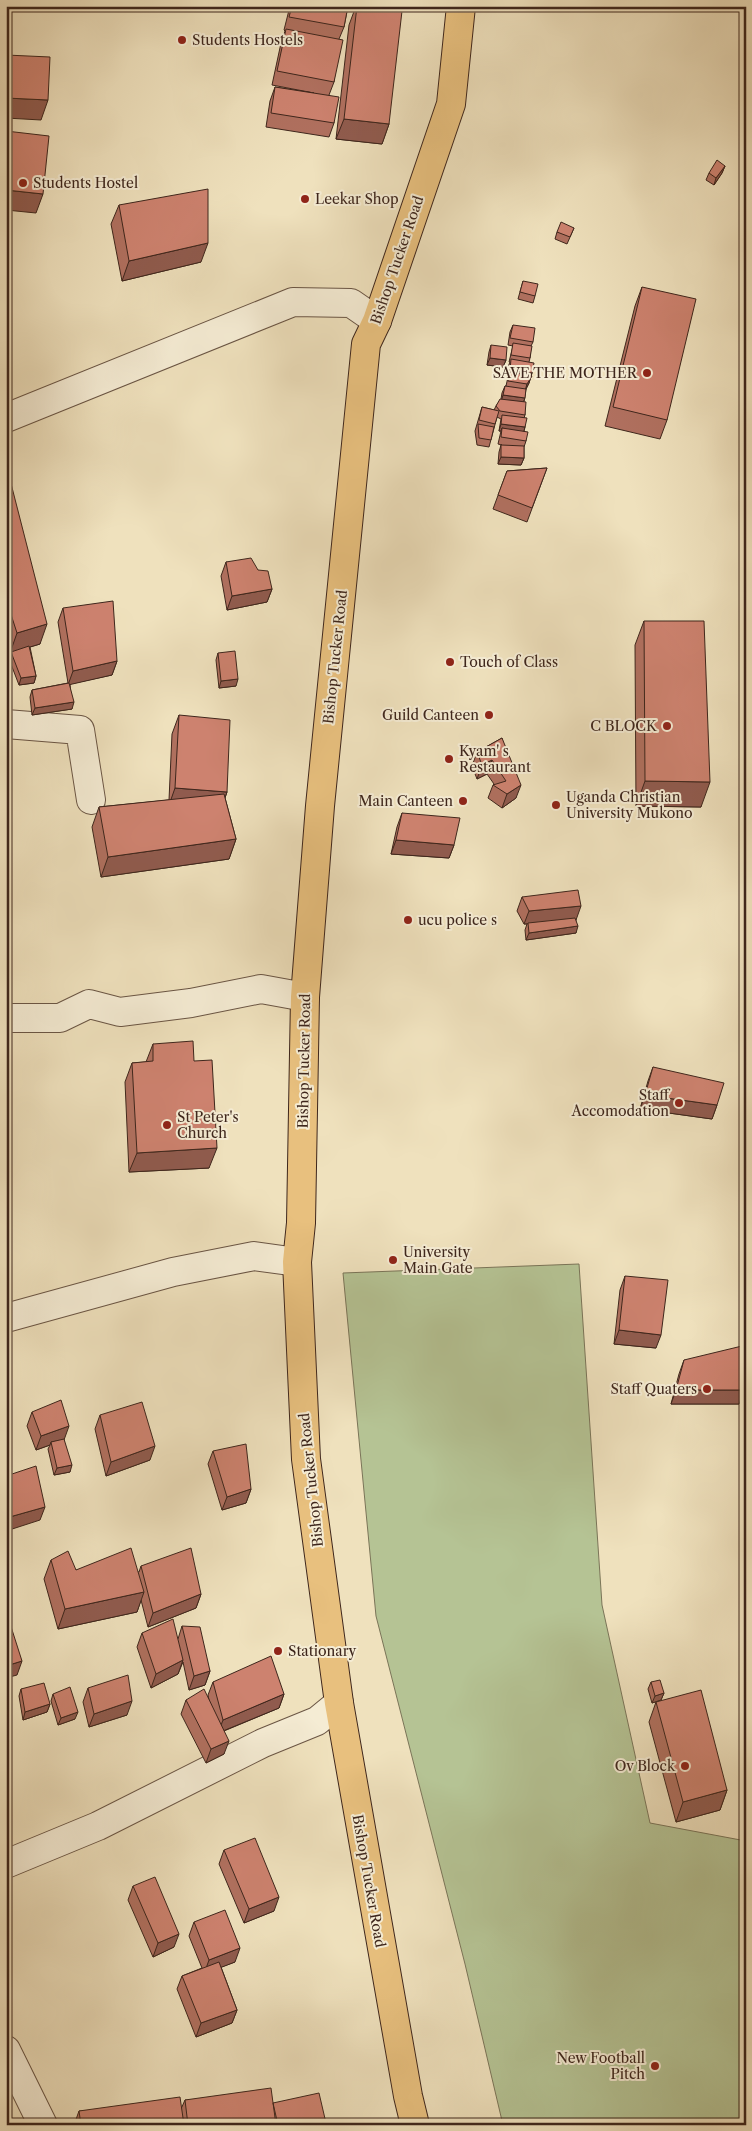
<svg xmlns="http://www.w3.org/2000/svg" width="752" height="2131" viewBox="0 0 752 2131" font-family="'Libre Caslon Text',serif">
<style>
.green{fill:#b5c394;stroke:#7a7458}
.lines{fill:none;stroke-linecap:round;stroke-linejoin:round}
.minor-casing{stroke:#6a5544;stroke-width:30}
.major-casing{stroke:#3e261c;stroke-width:30}
.minor{stroke:#f5ecd4;stroke-width:28}
.major{stroke:#e8c07e;stroke-width:28}
.wall{fill:#b0705f;stroke:#3e261c}
.shaded-wall{fill:#905b4e;stroke:#3e261c}
.building{fill:#cd826f;stroke:#3e261c}
.poi-dot{fill:#8f2418;stroke:#f5ecd4;stroke-width:2}
.labels{text-anchor:middle;dominant-baseline:central;stroke-width:4;stroke-linejoin:round;paint-order:stroke}
.poi-label{font-size:14px;fill:#3e261c;stroke:#f5ecd4;text-anchor:start}
.street-label{font-size:14px;fill:#3e261c;stroke:#f5ecd4}
</style>
<rect width="100%" height="100%" fill="#efe1bd"/>
<filter id="stains"><feTurbulence type="fractalNoise" baseFrequency=".004" numOctaves="4"/><feColorMatrix values="0 0 0 0 .2 0 0 0 0 .09 0 0 0 0 .02 0 0 0 .5 -.17"/></filter>
<radialGradient id="worn" r=".72"><stop offset=".6" stop-color="#630" stop-opacity="0"/><stop offset="1" stop-color="#630" stop-opacity=".3"/></radialGradient>
<!-- green -->
<path class="green" d="M579 1264 602 1605 650 1823 746 1841V2125H503L465 1964 376 1616 343 1273Z"/>
<g class="lines">
<!-- minor casing -->
<g class="minor-casing">
<path id="minor" d="M6 418 293 302 351 303 377 321
M6 724 80 730 91 800
M6 1018H60L89 1004 120 1012 191 1003 261 989 305 997
M6 1318 173 1272 254 1256 297 1262
M6 1864 98 1826 263 1743 317 1721 339 1703
M6 2050 43 2125"/>
</g>
<!-- major casing -->
<g class="major-casing">
<path id="major" d="M415 2125 408 2096 339 1703 306 1459 297 1262 301 1223 305 997 320 806 366 344 377 321 451 104 461 6"/>
</g>
<!-- minor -->
<use href="#minor" class="minor"/>
<!-- major -->
<use href="#major" class="major"/>
</g>
<!-- wall -->
<path class="wall" d="M290 6H348L344 27 339 39 334 82 329 95 334 123 329 137 266 127 270 101 275 87 314 93 272 85 281 43 285 31 284 30Z
M356 6 389 124 382 144 336 139 349 25Z
M725 166 722 173 714 185 706 180 709 173Z
M119 205 201 262 122 281 111 224Z
M574 228 567 244 555 239 557 232Z
M523 281 535 296 533 303 518 299Z
M642 287 667 420 660 439 605 426 635 306Z
M513 325 533 342 531 346 530 358 529 362 532 373 529 383 526 389 524 402 525 415 524 418 525 427 524 431 526 441 524 447V458L521 465 498 464 499 452 501 445H502L498 444 501 431H499L501 419 497 417 489 447 477 445 475 431 482 407 494 410 496 406 501 399 502 393 505 386H506L508 377H507L508 367 510 362H509L513 346 508 345 510 332Z
M491 345 506 360 503 367 487 365 489 352Z
M6 464 40 644 30 647 36 676 34 683 19 685 9 659 11 652 10 653 6 642Z
M547 468 527 522 493 509 507 471Z
M226 562 258 570 272 589 267 602 227 610 221 576Z
M63 608 117 661 112 675 70 684 72 709 32 715 30 697 32 690 68 683 58 622Z
M644 621 701 807 636 806 635 645Z
M218 653 236 686 219 688 216 660Z
M179 715 227 792 225 798 236 839 229 859 101 877 92 827 99 807 169 800 172 734Z
M502 738 516 798 502 808 488 798 493 785 494 784 487 774 477 779 472 766 477 752Z
M402 813 454 845 449 858 391 854 397 827Z
M522 897 576 919V933L526 940 525 930 527 924H524L517 911Z
M153 1044 194 1061 209 1168 129 1172 125 1082 132 1063 146 1062Z
M653 1067 717 1105 712 1119 640 1109 648 1081Z
M625 1276 656 1348 614 1344 620 1290Z
M684 1360 744 1390 739 1404H671L679 1374Z
M32 1412 64 1440 70 1472 54 1475 48 1449 50 1445 36 1450 27 1426Z
M100 1415 150 1460 106 1476 95 1429Z
M213 1451 251 1489 246 1503 222 1510 208 1464Z
M51 1560 76 1570 139 1572 141 1566 201 1594 196 1608 148 1627 141 1600 137 1612 58 1629 44 1579Z
M182 1626 210 1671 205 1685 189 1690 183 1662 178 1674 151 1688 137 1647 142 1633 178 1639Z
M213 1682 284 1694 279 1708 224 1731V1754L206 1763 181 1714 186 1700H209L208 1695Z
M651 1682 664 1693 661 1700 652 1703 648 1689Z
M88 1688 127 1715 89 1727 83 1702Z
M21 1689 50 1704 47 1712 23 1720 19 1696Z
M53 1694 75 1719 58 1725 51 1701Z
M746 1701V1735L741 1715Z
M656 1702 727 1790 720 1810 676 1822 649 1722Z
M224 1850 274 1911 244 1923 219 1864Z
M133 1886 174 1947 153 1957 128 1900Z
M194 1922 235 1962 221 1967 237 2010 232 2023 196 2037 177 1989 182 1976 202 1968 189 1936Z
M185 2100 273 2103 326 2125H74L79 2111 181 2109Z"/>
<!-- shaded-wall -->
<path class="shaded-wall" d="M6 98 48 100 41 120 6 118Z
M344 119 389 124 382 144 336 139Z
M725 166 722 173 714 185 716 178Z
M6 190 43 194 36 213 6 210Z
M208 243 201 262 122 281 129 261Z
M490 358 506 360 503 367 487 365Z
M510 370 532 373 529 383 525 391 527 384 509 372 508 377H507Z
M503 395 525 398 522 405 501 402Z
M501 424 525 427 523 434 502 428 501 431H499Z
M501 457 524 458 521 465 498 464Z
M272 589 267 602 227 610 232 596Z
M47 624 40 644 10 653 17 633Z
M117 661 112 675 68 685 73 671Z
M36 676 34 683 19 685 21 678Z
M238 679 236 686 219 688 221 681Z
M74 702 72 709 32 715 35 708Z
M492 760 487 774 477 779 482 765Z
M645 781 710 782 701 807 636 806Z
M521 785 516 798 502 808 507 794Z
M175 788 227 792 220 811 168 808Z
M236 839 229 859 101 877 108 857Z
M396 840 454 845 449 858 391 854Z
M581 906 576 920 524 924 529 911Z
M578 926 576 933 526 940 529 933Z
M645 1095 717 1105 712 1119 640 1109Z
M217 1148 209 1168 129 1172 137 1153Z
M619 1330 661 1335 656 1348 614 1344Z
M676 1390H744L739 1404H671Z
M69 1426 64 1440 51 1442 50 1445 36 1450 41 1436Z
M155 1446 150 1460 106 1476 111 1462Z
M72 1465 70 1472 54 1475 57 1468Z
M251 1489 246 1503 222 1510 227 1497Z
M45 1507 40 1520 6 1531V1518Z
M144 1592 137 1612 58 1629 65 1609Z
M201 1594 196 1608 148 1627 153 1613Z
M183 1660 178 1674 151 1688 156 1674Z
M22 1661 17 1675 6 1678V1666Z
M210 1671 205 1685 189 1690 194 1676Z
M664 1693 661 1700 652 1703 655 1696Z
M284 1694 279 1708 218 1733 223 1720Z
M132 1701 127 1715 89 1727 94 1714Z
M50 1704 47 1712 23 1720 25 1712Z
M78 1712 75 1719 58 1725 61 1718Z
M229 1741 224 1754 206 1763 211 1749Z
M727 1790 720 1810 676 1822 683 1802Z
M279 1897 274 1911 244 1923 249 1909Z
M179 1934 174 1947 153 1957 158 1943Z
M240 1948 235 1962 204 1974 209 1960Z
M237 2010 232 2023 196 2037 201 2023Z"/>
<!-- building -->
<path class="building" d="M292 6H348L344 27 289 17Z
M357 6 402 11 389 124 344 119Z
M286 29 343 40 334 82 277 71Z
M6 55 50 57 48 100 6 98Z
M275 87 339 97 334 123 271 113Z
M6 131 49 136 43 194 6 190Z
M717 160 725 166 716 178 709 173Z
M208 189V243L129 261 119 205Z
M561 222 574 228 570 237 557 232Z
M523 281 538 284 535 296 520 292Z
M642 287 696 299 667 420 613 407Z
M513 325 535 328 533 342 510 338Z
M513 343 532 346 530 358 511 355Z
M491 345 507 347 506 360 490 358Z
M511 359 534 363 532 373 510 370Z
M509 372 532 376 527 384 508 381Z
M505 386 526 389 525 398 503 395Z
M500 399 526 402 525 415 500 411 496 406Z
M482 407 499 411 495 424 479 420Z
M502 415 527 418 525 427 501 424Z
M478 424 494 427 491 440 479 438Z
M502 428 528 432 526 441 501 437Z
M501 445 524 446V458L501 457Z
M6 464 47 624 17 633 6 599Z
M547 468 532 508 498 495 507 471Z
M251 558 258 570 268 571 272 589 232 596 226 562Z
M113 601 117 661 73 671 63 608Z
M644 621H704L710 782 645 781Z
M29 646 36 676 21 678 11 652Z
M235 651 238 679 221 681 218 653Z
M69 683 74 702 35 708 32 690Z
M179 715 230 720 227 792 175 788Z
M502 738 521 785 507 794 493 785 506 781 492 760 482 765 477 752Z
M224 794 236 839 108 857 99 807Z
M402 813 460 818 454 845 396 840Z
M578 890 581 906 529 911 522 897Z
M575 918 578 926 529 933 528 923Z
M193 1041 194 1061 212 1060 217 1148 137 1153 132 1063 153 1061V1044Z
M653 1067 724 1083 717 1105 645 1095Z
M625 1276 668 1280 661 1335 619 1330Z
M742 1346 744 1390H676L684 1360Z
M61 1400 69 1426 41 1436 32 1412Z
M142 1402 155 1446 111 1462 100 1415Z
M64 1439 72 1465 57 1468 51 1442Z
M246 1444 251 1489 227 1497 213 1451Z
M36 1466 45 1507 6 1518V1476Z
M131 1548 144 1592 65 1609 51 1560 68 1551 76 1570Z
M191 1548 201 1594 153 1613 141 1566Z
M6 1611 22 1661 6 1666Z
M173 1619 183 1660 156 1674 142 1633Z
M182 1626 200 1627 210 1671 194 1676Z
M271 1656 284 1694 223 1720 213 1682Z
M128 1675 132 1701 94 1714 88 1688Z
M660 1680 664 1693 655 1696 651 1682Z
M44 1683 50 1704 25 1712 21 1689Z
M70 1687 78 1712 61 1718 53 1694Z
M204 1689 229 1741 211 1749 186 1700Z
M701 1690 727 1790 683 1802 656 1702Z
M255 1838 279 1897 249 1909 224 1850Z
M155 1877 179 1934 158 1943 133 1886Z
M225 1910 240 1948 209 1960 194 1922Z
M219 1962 237 2010 201 2023 182 1976Z
M271 2088 276 2125H188L185 2100Z
M319 2093 326 2123 319 2125H278L273 2103Z
M180 2097 184 2125H81L79 2111Z"/>
<!-- markers -->
<g class="poi-dot">
<circle cx="182" cy="40" r="5"/>
<circle cx="23" cy="183" r="5"/>
<circle cx="305" cy="199" r="5"/>
<circle cx="647" cy="373" r="5"/>
<circle cx="450" cy="662" r="5"/>
<circle cx="489" cy="715" r="5"/>
<circle cx="667" cy="726" r="5"/>
<circle cx="449" cy="759" r="5"/>
<circle cx="463" cy="801" r="5"/>
<circle cx="556" cy="805" r="5"/>
<circle cx="408" cy="920" r="5"/>
<circle cx="679" cy="1103" r="5"/>
<circle cx="167" cy="1125" r="5"/>
<circle cx="393" cy="1260" r="5"/>
<circle cx="707" cy="1389" r="5"/>
<circle cx="278" cy="1651" r="5"/>
<circle cx="685" cy="1766" r="5"/>
<circle cx="655" cy="2066" r="5"/>
</g>
<g class="labels">
<!-- poi labels -->
<g class="poi-label">
<text x="192" y="40">Students Hostels</text>
<text x="33" y="183">Students Hostel</text>
<text x="315" y="199">Leekar Shop</text>
<text x="637" y="373" text-anchor="end">SAVE THE MOTHER</text>
<text x="460" y="662">Touch of Class</text>
<text x="479" y="715" text-anchor="end">Guild Canteen</text>
<text x="657" y="726" text-anchor="end">C BLOCK</text>
<text x="459" y="751">Kyam' s<tspan x="459" dy="16">Restaurant</tspan></text>
<text x="566" y="797">Uganda Christian<tspan x="566" dy="16">University Mukono</tspan></text>
<text x="453" y="801" text-anchor="end">Main Canteen</text>
<text x="418" y="920">ucu police s</text>
<text x="669" y="1095" text-anchor="end">Staff<tspan x="669" dy="16">Accomodation</tspan></text>
<text x="177" y="1117">St Peter's<tspan x="177" dy="16">Church</tspan></text>
<text x="403" y="1252">University<tspan x="403" dy="16">Main Gate</tspan></text>
<text x="697" y="1389" text-anchor="end">Staff Quaters</text>
<text x="288" y="1651">Stationary</text>
<text x="675" y="1766" text-anchor="end">Ov Block</text>
<text x="645" y="2058" text-anchor="end">New Football<tspan x="645" dy="16">Pitch</tspan></text>
</g>
<!-- street labels -->
<g class="street-label">
<text transform="translate(397 260) rotate(-71)">Bishop Tucker Road</text>
<text transform="translate(335 657) rotate(-84)">Bishop Tucker Road</text>
<text transform="translate(304 1061) rotate(-89)">Bishop Tucker Road</text>
<text transform="translate(311 1480) rotate(-96)">Bishop Tucker Road</text>
<text transform="translate(369 1881) rotate(80)">Bishop Tucker Road</text>
</g>
</g>
<!-- margin -->
<rect width="752" height="2131" fill="none" stroke="#efe1bd" stroke-width="25"/>
<rect x="8" y="8" width="737" height="2116" fill="none" stroke="#3e261c" stroke-width="2.5"/>
<rect x="12" y="12" width="727" height="2106" fill="none" stroke="#3e261c"/>
<rect width="100%" height="100%" filter="url(#stains)"/>
<rect width="100%" height="100%" fill="url(#worn)"/>
</svg>
